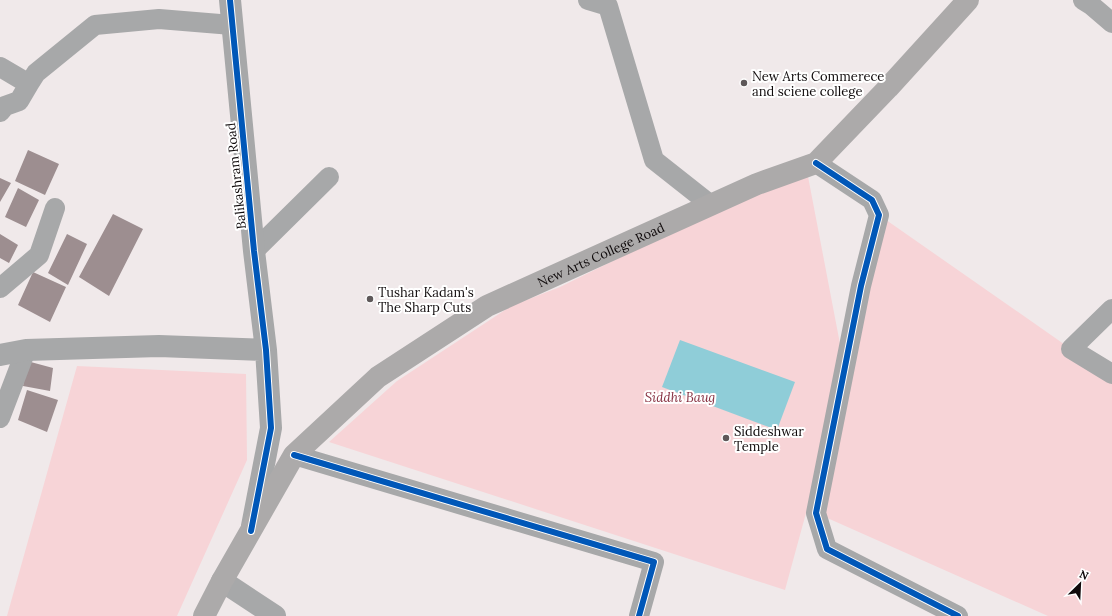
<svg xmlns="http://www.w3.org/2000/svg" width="1112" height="616" viewBox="0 0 1112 616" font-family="Lora,serif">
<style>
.green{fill:#f7d4d7}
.water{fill:#8fcdd8}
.building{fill:#9d8e90}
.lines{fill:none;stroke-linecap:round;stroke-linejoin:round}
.minor{stroke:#a7a8a9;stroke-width:20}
.tertiary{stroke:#a7a8a9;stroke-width:22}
.primary{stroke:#acaaaa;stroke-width:22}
.cycleway-casing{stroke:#fff;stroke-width:8}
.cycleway{stroke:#0057b8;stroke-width:6}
.poi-dot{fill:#5e5859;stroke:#fff;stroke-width:1.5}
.labels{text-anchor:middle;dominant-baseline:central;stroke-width:4;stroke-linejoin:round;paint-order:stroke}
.poi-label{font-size:13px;fill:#0f0a0b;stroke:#fff;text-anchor:start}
.street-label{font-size:13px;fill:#0f0a0b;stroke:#fff}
.park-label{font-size:13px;font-style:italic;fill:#873041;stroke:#fff}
</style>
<rect width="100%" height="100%" fill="#f0e9ea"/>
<!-- green -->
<path class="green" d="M806 166 845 370 785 590 329 442 397 381 511 306 560 287Z
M879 215 1071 349 1112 374V616H1048L816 513Z
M77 366 246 374 247 460 177 616H7Z"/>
<!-- water -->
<path class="water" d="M680 340 795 382 777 430 662 387Z"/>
<!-- building -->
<path class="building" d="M28 150 59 164 45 195 15 181Z
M0 178 11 183 0 202Z
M18 188 39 200 26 227 5 217Z
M113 214 143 229 109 296 79 277Z
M0 234 18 245 9 263 0 258Z
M67 234 87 244 68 285 48 273Z
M33 272 66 287 50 322 18 305Z
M27 361 53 368 50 391 23 386Z
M27 390 58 400 47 432 18 420Z"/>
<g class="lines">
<!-- minor -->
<path class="minor" d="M588 0 608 6 654 160 711 205
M1083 0 1091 5 1112 23
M0 67 29 84 36 73 95 25 159 19 232 25
M0 112 5 106 19 101 29 84
M816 163 872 200 879 215 861 286 816 513 827 549 958 616
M254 251 329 177
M0 288 39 255 55 208
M1112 309 1071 349 1112 374
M0 418 26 350
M294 455 654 562 639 616"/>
<!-- tertiary -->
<path class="tertiary" d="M230 0 254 251 266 350 271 428 252 526
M0 355 26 350 159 346 266 350
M222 581 275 616"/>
<!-- primary -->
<path class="primary" id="s1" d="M204 616 222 581 294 455 378 377 487 306 757 184 816 163 888 88 968 0"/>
<!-- cycleway casing -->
<g class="cycleway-casing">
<path id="cycleway" d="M230 0 254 251 266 350 271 428 251 531
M816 163 872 200 879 215 861 286 816 513 827 549 958 616
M294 455 654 562 639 616"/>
</g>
<!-- cycleway -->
<use href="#cycleway" class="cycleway"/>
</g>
<!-- markers -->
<g class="poi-dot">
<circle cx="744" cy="83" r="4"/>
<circle cx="370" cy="299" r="4"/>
<circle cx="726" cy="438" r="4"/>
</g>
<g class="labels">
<!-- poi labels -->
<g class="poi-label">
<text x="752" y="76">New Arts Commerece<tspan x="752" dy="15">and sciene college</tspan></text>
<text x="378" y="292">Tushar Kadam's<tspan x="378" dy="15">The Sharp Cuts</tspan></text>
<text x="734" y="431">Siddeshwar<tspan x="734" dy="15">Temple</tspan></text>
</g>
<!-- street labels -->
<g class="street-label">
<text transform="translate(236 176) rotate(-96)">Balikashram Road</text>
<text stroke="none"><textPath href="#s1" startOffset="554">New Arts College Road</textPath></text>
</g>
<!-- park labels -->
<g class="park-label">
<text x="680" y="397">Siddhi Baug</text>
</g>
</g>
<!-- north arrow -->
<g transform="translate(1080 584) rotate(24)" stroke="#ffffff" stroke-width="3" paint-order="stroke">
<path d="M0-3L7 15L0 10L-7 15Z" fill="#0f0a0b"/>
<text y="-6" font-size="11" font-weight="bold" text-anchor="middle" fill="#0f0a0b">N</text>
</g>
</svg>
